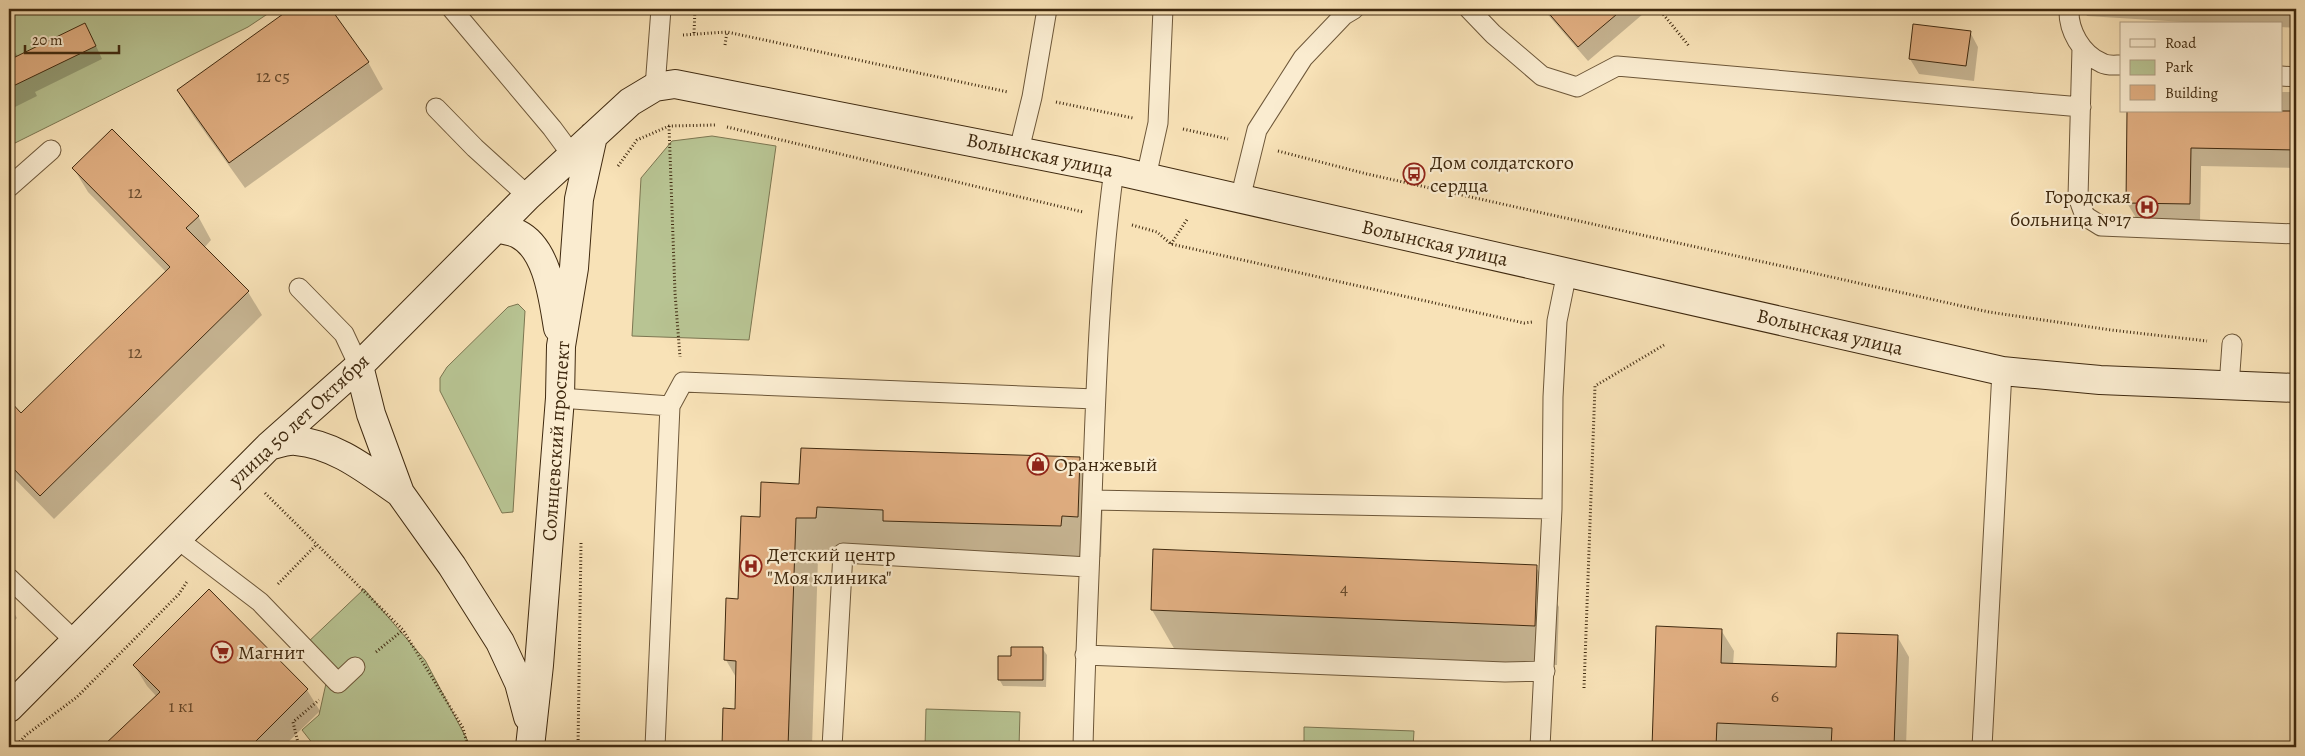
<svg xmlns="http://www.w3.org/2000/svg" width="2305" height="756" viewBox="0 0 2305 756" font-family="Alegreya,serif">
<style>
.green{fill:#b8c493;stroke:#7c7651}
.shadow{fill:#0003}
.building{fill:#e0ae81;stroke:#3f290f}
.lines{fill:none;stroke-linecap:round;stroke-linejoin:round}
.lane-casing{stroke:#6d5739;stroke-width:21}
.secondary-casing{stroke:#3f290f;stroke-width:30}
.path{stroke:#3f290f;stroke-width:3;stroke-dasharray:1 2.5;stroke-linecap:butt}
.lane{stroke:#faecd0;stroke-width:19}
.secondary{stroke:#faecd0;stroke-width:28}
.labels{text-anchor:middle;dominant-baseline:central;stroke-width:4.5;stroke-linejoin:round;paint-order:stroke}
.number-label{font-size:18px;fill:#674a2c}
.street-label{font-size:20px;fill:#3f290f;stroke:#faecd0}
.poi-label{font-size:20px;fill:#3f290f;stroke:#faecd0;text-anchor:start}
</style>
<rect width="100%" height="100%" fill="#f8e2b7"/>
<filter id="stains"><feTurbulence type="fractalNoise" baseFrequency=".004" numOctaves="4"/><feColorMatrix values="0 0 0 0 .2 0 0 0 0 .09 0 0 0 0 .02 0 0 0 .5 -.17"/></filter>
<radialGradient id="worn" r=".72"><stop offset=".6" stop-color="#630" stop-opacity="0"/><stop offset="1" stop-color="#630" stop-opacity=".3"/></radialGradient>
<!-- green -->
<path class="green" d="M9 9H275L248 27 9 146Z
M712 136 776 146 749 340 632 336 641 178 672 141Z
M518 304 525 311 513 512 502 513 440 391V378L447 367 508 307Z
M364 589 425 660 471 747H312L313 744 302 730 319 715 327 679 306 644Z
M926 709 1020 712 1019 747H925Z
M1304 727 1414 731 1413 747H1304Z"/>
<!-- shadow -->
<path class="shadow" d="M292 9H329L368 62 383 89 245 188 194 117 178 91Z
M1543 9H1640L1643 14 1588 61Z
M2083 9H2296V28L2281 27V24H2216L2087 16Z
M1970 32 1978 47 1974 81 1919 74 1910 59Z
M92 37 102 59 35 92 37 96 9 110V48L12 47 18 57Z
M2281 92H2296V168L2201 166 2200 222 2138 221 2127 203 2128 111H2281Z
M74 169 198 216 211 240 204 248 248 292 262 315 54 519 9 473V402L21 414 167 273 88 192Z
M1079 458 1103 499 1101 557 1084 556V566L818 558 812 747H723L724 710H736L737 679 726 660 762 518 801 485Z
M1536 567 1559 607 1557 665 1175 650 1152 610Z
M209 591 307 690 320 711 283 747H104L157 697 147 686 134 665Z
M9 605 17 618 9 626Z
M1657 628 1721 630 1734 651 1733 665 1837 668 1897 636 1909 657 1906 747H1800L1728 744V747H1653Z
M1042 648 1047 655 1046 687 1003 686 999 679 1012 657Z"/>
<!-- building -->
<path class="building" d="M290 9H331L369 62 229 163 177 90Z
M1545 9H1623L1578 47Z
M85 23 96 46 9 88V60Z
M1913 24 1971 31 1966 66 1909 59Z
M2127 111H2296V150L2191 148 2190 204 2126 203Z
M112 129 199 216 186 228 249 291 40 496 9 464V400L21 413 170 267 72 168Z
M801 448 1080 457 1078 517 1062 516 1061 526 883 521V510L817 507 816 518H796L788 747H722L723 708 735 709 736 661 724 660 725 631 726 598 738 599 741 516 760 517 761 482 799 484Z
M1153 549 1537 565 1535 626 1151 610Z
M209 589 308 689 250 747H102L160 692 133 665Z
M1656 626 1722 629 1721 663 1836 667 1837 633 1898 635 1894 747H1831L1832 728 1717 723 1716 747H1652Z
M1011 647H1043V680H998V656H1011Z"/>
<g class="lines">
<!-- lane casing -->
<g class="lane-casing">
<path id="lane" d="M452 9 552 128 572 155
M1469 9 1493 34 1542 76 1577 87 1617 66 2081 107
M2069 9C2068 30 2081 54 2102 63 2107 66 2115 65 2121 65
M2082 48 2078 197 2085 216 2101 226 2296 234
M2281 76 2296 77
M655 87 661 9
M436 108 475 148 528 196
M1019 150 1032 97 1047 9
M1146 177 1158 123 1163 9
M9 187 51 150
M1240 199 1257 130 1303 58 1344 15 1354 9
M299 288 344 334 359 366
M2229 386 2232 344
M560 398 670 406
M1092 500 1552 509
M176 538 260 602 338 683 355 667
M9 578 76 642
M1085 655 1505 672 1545 671
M655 747 670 406 683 382 1095 399
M832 747 843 553 1088 567
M1083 747C1085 664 1089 581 1092 498 1096 388 1099 279 1114 170
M1540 747 1552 509 1553 397 1557 321 1567 272
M1982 747 2002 371"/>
</g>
<!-- secondary casing -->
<g class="secondary-casing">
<path id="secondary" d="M496 228C503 230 512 231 518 234 548 249 553 299 558 328
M359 366 371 414 400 493 452 566 500 642 519 683 528 717
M269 446C277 444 287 440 296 441 335 444 368 471 400 493
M9 708 269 446 359 366 528 196 630 102 655 87 675 84 1114 170 2002 371 2100 380 2296 388
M530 747 539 665 560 398 561 346 574 268 579 199 593 136"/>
</g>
<!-- path -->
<path class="path" d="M1659 9 1689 46
M694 33 695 9
M683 35 727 32 1008 92
M725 45 727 32
M1056 102 1133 118
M669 126 675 293 680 357
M727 127 1083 212
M1183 129 1228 139
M1278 151 1367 174 1989 312 2111 330 2207 341
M618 166 637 140 669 126 716 125
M1132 225 1157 232 1171 244 1524 323 1532 322
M1171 244 1188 218
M265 493 403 630 463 728 468 747
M278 584 316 545
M376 652 403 630
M1584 688 1595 386 1664 345
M15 747 26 735 77 697 179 594 188 580
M299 747 293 722 319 700
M578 747 581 543"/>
<!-- lane -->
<use href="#lane" class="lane"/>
<!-- secondary -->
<use href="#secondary" class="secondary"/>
</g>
<!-- icons -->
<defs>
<g id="bus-ring" transform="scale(1.125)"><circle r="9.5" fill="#faecd0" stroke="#8f2418" stroke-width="1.5"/><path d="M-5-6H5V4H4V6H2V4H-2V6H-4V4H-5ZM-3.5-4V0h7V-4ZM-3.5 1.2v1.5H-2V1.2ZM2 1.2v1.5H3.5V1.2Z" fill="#8f2418"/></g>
<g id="hospital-ring" transform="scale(1.125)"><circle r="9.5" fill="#faecd0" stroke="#8f2418" stroke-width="1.5"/><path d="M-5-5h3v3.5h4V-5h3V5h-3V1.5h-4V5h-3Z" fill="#8f2418"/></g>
<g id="shop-ring" transform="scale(1.125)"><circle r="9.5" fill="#faecd0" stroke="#8f2418" stroke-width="1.5"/><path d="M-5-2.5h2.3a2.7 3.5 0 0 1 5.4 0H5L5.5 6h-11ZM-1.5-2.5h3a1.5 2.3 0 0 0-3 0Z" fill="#8f2418"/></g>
<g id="supermarket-ring" transform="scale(1.125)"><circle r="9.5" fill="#faecd0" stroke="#8f2418" stroke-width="1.5"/><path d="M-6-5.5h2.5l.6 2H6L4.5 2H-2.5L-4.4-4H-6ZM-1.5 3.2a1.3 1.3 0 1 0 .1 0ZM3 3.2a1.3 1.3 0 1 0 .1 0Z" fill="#8f2418"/></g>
</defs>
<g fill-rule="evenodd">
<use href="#bus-ring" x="1414" y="174"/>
<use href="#hospital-ring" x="2147" y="207"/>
<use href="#shop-ring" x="1038" y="464"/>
<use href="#hospital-ring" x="751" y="566"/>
<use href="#supermarket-ring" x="222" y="652"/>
</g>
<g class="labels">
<!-- number labels -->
<g class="number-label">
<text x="273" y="76">12 с5</text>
<text x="135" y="192">12</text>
<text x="135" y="352">12</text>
<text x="1344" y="588">4</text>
<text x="1775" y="696">6</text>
<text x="181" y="706">1 к1</text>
</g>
<!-- street labels -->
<g class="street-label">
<text transform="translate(1040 155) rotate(12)">Волынская улица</text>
<text transform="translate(1435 243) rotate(13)">Волынская улица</text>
<text transform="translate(1830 332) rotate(13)">Волынская улица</text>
<text transform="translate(299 420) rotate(-43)">улица 50 лет Октября</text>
<text transform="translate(556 441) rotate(-86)">Солнцевский проспект</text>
</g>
<!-- poi labels -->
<g class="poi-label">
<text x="1430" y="162">Дом солдатского<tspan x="1430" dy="23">сердца</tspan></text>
<text x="2131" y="196" text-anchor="end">Городская<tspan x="2131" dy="23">больница №17</tspan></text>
<text x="1054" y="464">Оранжевый</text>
<text x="767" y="554">Детский центр<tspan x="767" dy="23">"Моя клиника"</tspan></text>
<text x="238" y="652">Магнит</text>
</g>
</g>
<!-- margin -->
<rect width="2305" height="756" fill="none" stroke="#f8e2b7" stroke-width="30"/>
<rect x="10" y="10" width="2285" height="736" fill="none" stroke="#3f290f" stroke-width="2.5"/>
<rect x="15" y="15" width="2275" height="726" fill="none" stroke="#3f290f"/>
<!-- legend -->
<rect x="2120" y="22" width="162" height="90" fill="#faecd0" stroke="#af9e83"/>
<rect x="2130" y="39" width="25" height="8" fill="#faecd0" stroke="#af9e83"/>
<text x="2165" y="48" font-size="15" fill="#3f290f">Road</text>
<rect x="2130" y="60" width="25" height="15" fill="#b8c493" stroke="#af9e83"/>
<text x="2165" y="72" font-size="15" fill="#3f290f">Park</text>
<rect x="2130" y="85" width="25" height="15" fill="#e0ae81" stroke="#af9e83"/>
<text x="2165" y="98" font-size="15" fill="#3f290f">Building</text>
<!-- scale -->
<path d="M25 45v8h94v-8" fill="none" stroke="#3f290f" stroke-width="2.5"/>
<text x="32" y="45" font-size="15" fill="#3f290f" stroke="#faecd0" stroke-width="4" paint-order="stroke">20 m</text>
<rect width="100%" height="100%" filter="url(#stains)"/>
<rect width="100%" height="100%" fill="url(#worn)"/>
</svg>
